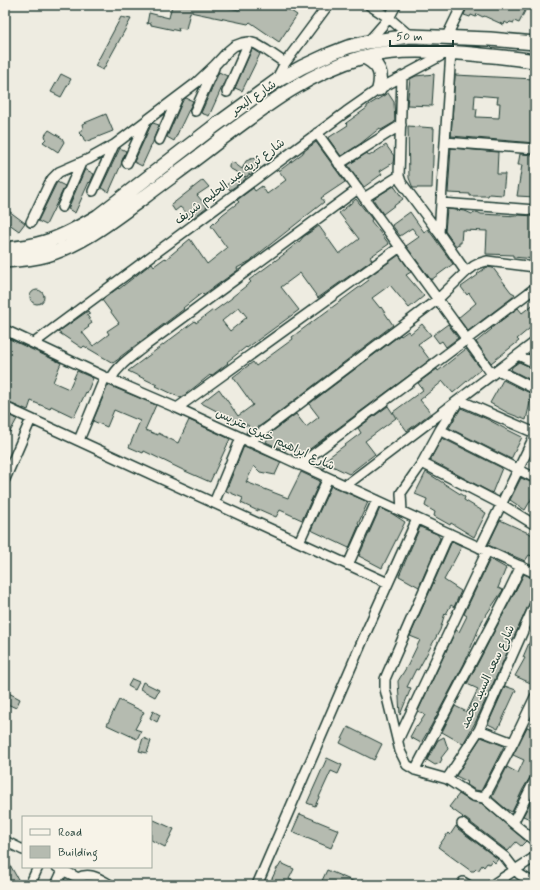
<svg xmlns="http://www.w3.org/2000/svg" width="540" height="890" viewBox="0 0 540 890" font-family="Mynerve,'Playpen Sans Arabic',sans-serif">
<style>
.building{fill:#b5bbb0;stroke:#1f3d34;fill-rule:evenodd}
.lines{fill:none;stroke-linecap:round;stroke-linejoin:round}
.minor-casing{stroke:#1f3d34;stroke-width:12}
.secondary-casing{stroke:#1f3d34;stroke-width:16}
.minor{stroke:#f7f3e8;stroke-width:9}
.secondary{stroke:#f7f3e8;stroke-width:13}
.labels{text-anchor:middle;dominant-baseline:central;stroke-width:3;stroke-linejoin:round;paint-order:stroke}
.street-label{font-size:12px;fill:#1f3d34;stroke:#f7f3e8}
</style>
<rect width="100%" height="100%" fill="#eeece1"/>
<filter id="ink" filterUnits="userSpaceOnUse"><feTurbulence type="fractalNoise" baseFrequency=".025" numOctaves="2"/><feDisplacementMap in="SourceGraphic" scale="8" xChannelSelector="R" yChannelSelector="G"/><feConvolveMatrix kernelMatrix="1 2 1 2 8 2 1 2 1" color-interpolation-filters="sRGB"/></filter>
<g filter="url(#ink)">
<!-- building -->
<path class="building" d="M172 5H217L239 10 243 5H282L297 15 279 42 250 22 248 24 190 12 186 29 178 28 179 31 151 25V23L147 24 149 13 169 18Z
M468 5H528L519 23 514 21V23L510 22 508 24 505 22 504 25 484 16 483 17 477 14 476 17 471 15 470 17 464 15Z
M121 17 131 19 103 70 95 66Z
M252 49 260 54 242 91 235 88Z
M219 72 227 76 209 116 201 113Z
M61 74 71 79 61 97 51 92Z
M434 74 432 106 407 105 410 79 416 76Z
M455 75 535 79V143L451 136ZM475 95 498 97 497 103H500L499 118 476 117 477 109H474Z
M388 93 394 102 395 122 381 130 380 128 360 144 341 156 328 138 348 125 346 123 367 108V106Z
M186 98 193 101 174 141 167 137 183 100Z
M106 114 113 131 85 142 83 137 79 133 83 128 82 124Z
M153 123 159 125 154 138 153 142 142 166 134 162 151 125Z
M408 126 434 128 432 188H413L409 178Z
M49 130 62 138 64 142 58 152 43 142 46 139 45 135Z
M316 142 345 182 321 198 324 202 252 259V260L237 268 238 270 203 295 202 293 183 308 184 309 120 357V358L113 363 84 346 82 348 58 332 88 311 90 314 87 315 92 323 88 326 89 327 82 332 93 346 109 334 107 331 119 323 102 300 118 288 119 289 152 263 154 266 165 258 166 259 190 239 207 264 227 248 211 226 223 214 239 202 237 200 253 188 255 191 262 186 267 194 286 180 279 171 303 153V152Z
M386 145 394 156 393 163 380 171 382 174 364 187 348 165 367 153 369 156Z
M120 148 126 151 122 161 121 165 109 192 101 188Z
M451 148 498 152 497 174H505L503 195 489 194 488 196H470V194L448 193Z
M520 154 535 155V197L517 196 522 165H518Z
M253 158 256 159 259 163V169L252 174 248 175 247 177 244 176 246 179 230 190 226 185 242 175 229 168V166L231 162 234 163 242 169 246 161 251 159Z
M85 169 94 174 90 183 89 182 75 213 68 209Z
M203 180 209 187 197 195 207 207 193 218 180 207 175 211 171 205Z
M57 182 65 186 46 225 38 221Z
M394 186 403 199 383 214 373 199Z
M356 199 372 219 371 221 389 244 370 257 372 260 318 298 300 273 281 287 299 310 247 348 246 347 227 362 228 363 211 376 210 375 181 398 156 386 157 385 128 371 195 321 196 323 213 310 214 311 232 298V297L251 282 249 280 287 252H286L300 241 303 237 319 226 339 254 359 239 339 213ZM239 307 247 317 230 331 222 321Z
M5 208 25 223 19 231 5 221Z
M447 209 465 211 472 214 477 212 481 214 518 216V215L535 216V231H534L533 246H535V259L513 257V255L486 254 487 231 462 230 461 243H459V246L455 245 445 231Z
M410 212 424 232 428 229 453 264 431 280 406 246 419 237 412 228 400 236 392 225Z
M399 255 411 272 406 275 424 296 409 308 390 285 372 298 380 308 381 307 393 325 267 421 248 434 246 433 249 426 245 424 246 426 201 403 219 389 238 416 253 405 233 377 253 362 256 366 293 339 292 337 369 280 367 278Z
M487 267 493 268 511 292 515 294 513 297 468 331 458 318 476 303 469 293 467 295 461 287 478 275 477 274Z
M30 297a7 7 0 1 1 14 0a7 7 0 1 1-14 0Z
M535 303V324L517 339 519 341 491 363 476 342 492 329 491 328 518 308 522 313Z
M422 324 431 335 418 344 430 360 303 454 287 447 285 451 266 442 268 438 265 437 296 414 306 427 319 417 309 404 400 335 401 336 408 331 410 334Z
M448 324 458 338 446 347 442 341 439 343 433 335Z
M5 337 61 363 53 382 69 389 77 371 93 378 87 393 86 392 74 417 51 406 50 409 31 401 28 410 23 408V409L5 401Z
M466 349 481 369 453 393 443 381 420 400 431 413 407 431 393 412 423 390 418 383 437 369 438 371Z
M519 362 535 369V382L511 370 512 367Z
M503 380 532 394 526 420 508 413 490 403Z
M108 385 156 405 145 430 158 435V433L178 443 189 420 230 439 210 482 185 471 144 451 143 453 129 447 140 421 114 410 107 427 93 421Z
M388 406 396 418 365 441 375 454 349 474 326 463 324 469 317 466 361 433 358 428Z
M461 408 487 419 502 427 522 437 511 459 449 428Z
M5 414 17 419 10 432 5 429Z
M442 438 502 468 492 493 430 460Z
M244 446 281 462 275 475 260 472 254 466 246 482 288 498 301 472 320 481 302 520 280 510 276 517 258 509V511L241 503 243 498 226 491Z
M426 472 465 497 464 500 486 513 474 537 451 523 450 525 434 516 435 512 425 506 427 499 415 494Z
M521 478 535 484V493L525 510 510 500Z
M331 486 368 502 358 524 359 525 349 548 311 530Z
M380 508 391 513 405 522 382 568 359 556Z
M500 520 535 536V557L529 555 525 561 488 545Z
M420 527 437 534 440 538 419 587 399 576Z
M452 541 462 546 444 580 461 591 454 607 451 605 446 614 445 613 440 630 418 670 416 669 407 687 411 688 400 715 398 681 408 665 420 640 410 636Z
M490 559 506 568 498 588 503 590 482 621 464 664 431 726 421 743 410 737 416 726 417 727 425 715 418 711 456 630 459 632 467 616 464 614Z
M524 574 535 579V593L533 599 530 602 476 721 463 744 442 732 455 706 467 712 478 689 467 684Z
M535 629V685L515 676 525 658 523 657Z
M132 679 139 682 135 690 128 686Z
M143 682 159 690 155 697 140 689Z
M505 686 516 690 498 729 488 724Z
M5 691 20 699 16 708 5 703Z
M119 700 144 712 135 729 141 731 137 739 107 725Z
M153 711 160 715 157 722 150 718Z
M348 727 382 744 374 760 340 743Z
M527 727 535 730V769L523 789 512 812 506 809 492 797 507 767 518 773 524 760 513 755Z
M444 737 448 749 441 758 442 759 440 763 435 765 427 760 438 740Z
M481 737 504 746 481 791 475 790 466 784 468 782 456 776Z
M143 738 151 741 147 753 139 751Z
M327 758 342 765 338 774 331 771 315 806 307 803Z
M459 794 470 801 481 803 526 841 521 846 516 842 508 851 505 849 466 819 462 818 463 817 449 807Z
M535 794V820L531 818 530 819 523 816Z
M300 814 339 830 331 848 292 832Z
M154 820 174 829 165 847 151 840V826Z
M456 826 458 829 498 859 495 863 492 860 489 864 487 863 484 867 482 865 478 871 476 869 474 871H471L438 847 448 833 450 835Z
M5 856 19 881 12 885H5Z
M281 863 294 869 289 879 302 885H269L277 868H278Z
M327 870 362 885H320Z"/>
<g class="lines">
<!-- minor casing -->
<g class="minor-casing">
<path id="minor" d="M369 5 389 18 410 36
M446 38 462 5
M368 42 389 18 396 5
M402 76 399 176 401 182 439 233 466 272
M275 82 285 63 328 5
M227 92 249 42
M195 111 214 68
M317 133 492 374
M159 140 178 97
M445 142 535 149
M127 163 146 121
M339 164 401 125
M93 191 114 145
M364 198 399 176
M441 203 535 210
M62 207 81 163
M31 222 49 184 52 179 59 172 89 159 114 145 196 83 215 65 228 51 234 46 242 43 249 42 256 44 266 50 285 63
M439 233 451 52
M5 330 105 377 177 408 535 573
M34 343 346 112 379 89 448 52
M518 355 535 363
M498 370 535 389
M111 379C118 365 133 356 145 346L358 189
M5 407 388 583
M177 408 400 247
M440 430 535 478
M79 440 105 377
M249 442 438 299 466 272 474 266 480 263 487 261 535 267
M422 463 501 504 535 525
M299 465 535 288
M5 479 31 419
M345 486 535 342
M214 503 241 438
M402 512 401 493 422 463 440 430 459 400 535 433
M449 533 388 672 385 679V689L400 751 407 765 415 770 447 779 473 796 484 798 513 823 535 841
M299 542 328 478
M480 548 535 435
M348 565 377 500
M479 730 513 743
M398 740 487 551
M415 770 510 589 521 566
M447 779 479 730 535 604
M484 798 513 743 535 697
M513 823 535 780
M462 824 505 857 515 870
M5 841 23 850
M57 867 78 878 82 885
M519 874 535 884
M78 878C90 871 101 880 111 885
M463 882 468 885
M30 885 38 867
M56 885 63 870
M257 885 368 628 417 519
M492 885 535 857"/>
</g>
<!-- secondary casing -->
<g class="secondary-casing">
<path id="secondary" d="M364 57C379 64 383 73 379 89
M5 249C18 248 32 246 45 242 64 236 81 226 98 216L212 128 275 82 302 67 330 54 348 47 368 42 410 36 490 39 535 43
M5 261C19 260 33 259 47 255 83 244 113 220 143 198 168 179 195 160 220 140 264 107 309 72 363 57 399 48 436 51 472 54 493 56 514 58 535 61"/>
</g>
<!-- minor -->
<use href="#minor" class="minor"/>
<!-- secondary -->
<use href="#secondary" class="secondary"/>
</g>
</g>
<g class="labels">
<!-- street labels -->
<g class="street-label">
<text transform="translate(254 98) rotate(-35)">شارع البحر</text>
<text transform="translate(230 182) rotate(-37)">شارع ثريه عبد الحليم شريف</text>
<text transform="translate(275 440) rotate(25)">شارع ابراهيم خيرى عتريس</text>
<text transform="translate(488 677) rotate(-65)">شارع سعد السيد محمد</text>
</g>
</g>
<!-- margin -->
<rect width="540" height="890" fill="none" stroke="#f7f3e8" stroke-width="20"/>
<rect x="10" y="10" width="520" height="870" fill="none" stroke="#1f3d34" stroke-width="1.5" filter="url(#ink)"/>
<!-- legend -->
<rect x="22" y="816" width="130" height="52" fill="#f7f3e8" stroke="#a1aaa0"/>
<rect x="30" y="829" width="20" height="6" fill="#f7f3e8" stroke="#a1aaa0"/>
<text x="58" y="836" font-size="12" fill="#1f3d34">Road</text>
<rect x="30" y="846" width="20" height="12" fill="#b5bbb0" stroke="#a1aaa0"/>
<text x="58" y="856" font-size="12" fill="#1f3d34">Building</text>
<!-- scale -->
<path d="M390 40v6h63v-6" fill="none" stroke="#1f3d34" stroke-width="2"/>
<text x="396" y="40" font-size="12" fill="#1f3d34" stroke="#f7f3e8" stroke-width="3" paint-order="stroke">50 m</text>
</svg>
